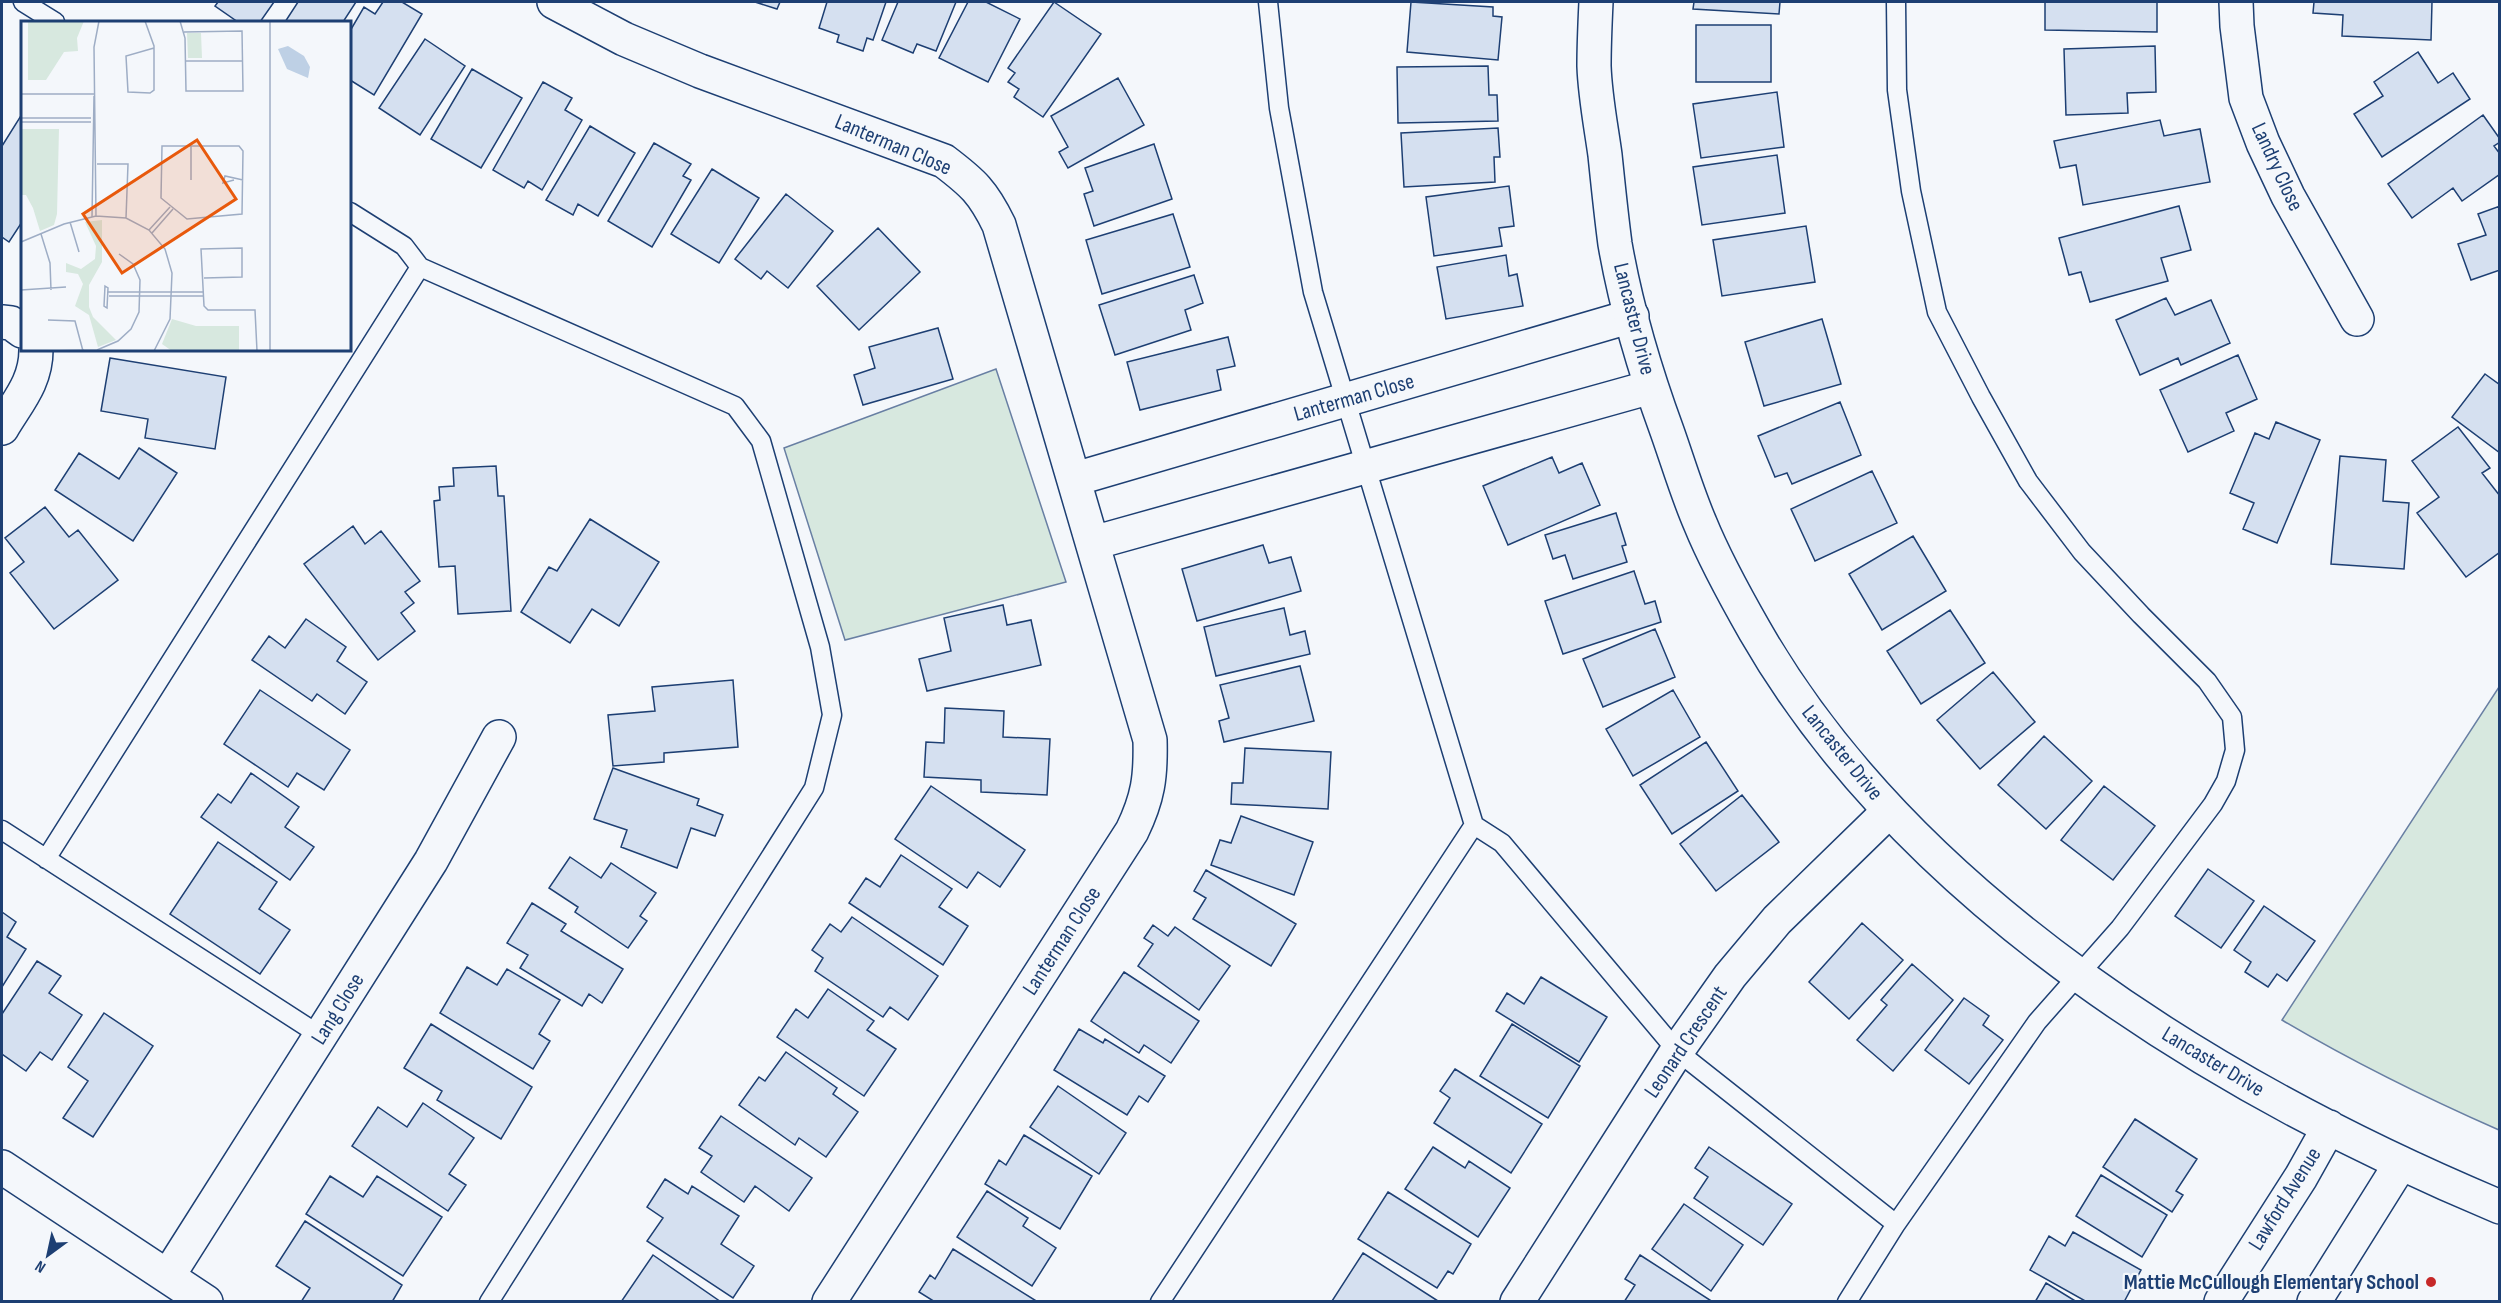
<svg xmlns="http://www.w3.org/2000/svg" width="2501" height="1303" viewBox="0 0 2501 1303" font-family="'Sofia Sans Condensed',sans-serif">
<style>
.green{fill:#d7e8df;stroke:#687fa3;stroke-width:1.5}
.building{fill:#d5e0f0;stroke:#1d3f73;stroke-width:1.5}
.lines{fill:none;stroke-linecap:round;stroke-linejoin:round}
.lane-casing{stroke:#1d3f73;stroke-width:21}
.street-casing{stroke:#1d3f73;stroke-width:36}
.secondary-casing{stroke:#1d3f73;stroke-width:36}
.lane{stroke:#f4f7fb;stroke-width:18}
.street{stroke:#f4f7fb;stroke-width:33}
.secondary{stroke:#f4f7fb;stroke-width:33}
.poi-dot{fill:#c62828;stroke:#f4f7fb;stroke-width:2}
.labels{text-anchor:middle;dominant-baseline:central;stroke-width:4.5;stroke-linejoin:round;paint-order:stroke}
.street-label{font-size:22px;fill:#1d3f73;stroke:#f4f7fb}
.poi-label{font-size:22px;font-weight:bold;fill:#1d3f73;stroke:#f4f7fb;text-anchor:end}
.inset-road{fill:none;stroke:#9eadc5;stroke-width:1.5}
.view{fill:#e8590c;fill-opacity:0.15;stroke:#e8590c;stroke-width:3}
.inset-edge{fill:none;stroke:#1d3f73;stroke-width:3}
</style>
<rect width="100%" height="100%" fill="#f4f7fb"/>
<!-- green -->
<path class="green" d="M996 369 1066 582 845 640 784 448Z
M2499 687V1130C2424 1097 2353 1062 2282 1020Z"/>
<!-- building -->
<path class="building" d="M218 2H274L260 22H238L215 6Z
M298 2H356L343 22H285Z
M383 2H402L422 14 374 95 350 80V31L364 7 375 14Z
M755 2H780L777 9Z
M827 2H886L873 40 867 38 863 51 837 42 839 35 819 28Z
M898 2H956L936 51 917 44 913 53 882 40Z
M968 2H986L1020 19 988 82 939 58Z
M1054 2 1101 34 1043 117 1014 97 1019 89 1008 82 1015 73 1008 68Z
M1411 2 1493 7V16L1502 17 1498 60 1407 52Z
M1694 2H1780L1779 14 1693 9Z
M2045 2H2157V32L2045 30Z
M2314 2H2432L2431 40 2342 36 2343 15 2313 13Z
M1696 25H1771V82H1696Z
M425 39 465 66 420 135 379 108Z
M2155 46 2156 92 2127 93 2128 113 2066 115 2064 49Z
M2418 52 2438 83 2453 73 2470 99 2382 157 2354 114 2383 96 2374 82Z
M1488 66 1489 95H1497L1498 121 1398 123 1397 67Z
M472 69 522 98 481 168 431 139Z
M1118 78 1144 125 1068 168 1059 152 1068 147 1051 116Z
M543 82 572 98 565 110 582 120 542 190 528 181 524 188 493 170Z
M1777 92 1784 147 1701 158 1693 104Z
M22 114V222L9 242 2 237V146Z
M2483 115 2500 139V142L2494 146 2500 154V174L2462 201 2453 188 2412 218 2388 184Z
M2160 120 2164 136 2200 129 2210 182 2083 205 2076 165 2060 168 2054 141Z
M590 126 635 153 598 216 578 204 573 215 546 200Z
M1498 128 1500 157H1494L1495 182 1404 187 1401 133Z
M654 143 691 164 683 176 691 180 652 247 608 221Z
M1154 144 1172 199 1094 226 1084 194 1093 191 1085 168Z
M1777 155 1785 213 1702 225 1693 167Z
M712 169 759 198 719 263 671 234Z
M1509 186 1514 226 1499 228 1502 246 1434 256 1426 197Z
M786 194 833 231 788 288 767 271 761 279 735 259Z
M2179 206 2191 250 2161 258 2168 281 2090 302 2081 272 2069 275 2059 238Z
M2500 206V270L2471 280 2458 244 2486 235 2478 214Z
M1173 214 1190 267 1102 294 1086 240Z
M1806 226 1815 282 1722 296 1713 240Z
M878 228 920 272 859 330 817 286Z
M1506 255 1509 276 1517 274 1523 306 1446 319 1437 267Z
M1194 275 1203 303 1185 310 1191 330 1115 355 1099 305Z
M2166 298 2175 315 2211 300 2230 343 2181 365 2178 358 2140 375 2116 320Z
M1822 319 1841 384 1764 406 1745 342Z
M938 328 953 379 863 405 854 375 875 368 869 347Z
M1228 337 1235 366 1217 370 1221 390 1140 410 1127 362Z
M2238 355 2257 399 2226 413 2234 431 2188 452 2160 390Z
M110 358 226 377 215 449 145 438 148 419 101 411Z
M2485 374 2500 385V453L2452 417Z
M1840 402 1861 455 1792 484 1787 473 1775 477 1758 436Z
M2276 422 2320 440 2277 543 2243 529 2254 503 2230 493 2255 433 2269 439Z
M2458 427 2490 468 2482 473 2500 496V552L2466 577 2417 513 2439 497 2412 461Z
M139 448 177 473 133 541 55 490 79 453 119 479Z
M2340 456 2386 460 2383 501 2409 503 2404 569 2331 564Z
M1552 457 1559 473 1582 463 1600 505 1508 545 1483 486Z
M496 466 498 496H504L511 611 458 614 455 566 439 567 434 501 440 500 439 487 454 486 453 468Z
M1872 471 1897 523 1815 561 1791 509Z
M45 507 69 537 78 530 118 580 54 629 10 573 24 562 5 538Z
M1616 513 1626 545 1622 546 1627 562 1573 579 1565 555 1553 559 1545 535Z
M590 519 659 562 619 626 592 609 570 643 521 612 549 567 557 571Z
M353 526 365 544 381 531 420 581 405 592 414 603 401 613 415 631 378 660 304 564Z
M1913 536 1946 591 1882 630 1849 574Z
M1263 545 1269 563 1291 557 1301 591 1197 621 1182 569Z
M1634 571 1645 604 1655 601 1661 622 1563 654 1545 601Z
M1003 605 1007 625 1031 620 1041 665 927 691 919 659 951 651 944 618Z
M1284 608 1290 635 1305 631 1310 654 1216 676 1204 627Z
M1950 610 1985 663 1921 704 1887 651Z
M306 619 346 647 337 661 367 682 345 714 317 694 312 701 252 660 269 636 285 648Z
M1655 629 1675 677 1603 707 1583 659Z
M1300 666 1314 721 1224 742 1219 721 1229 718 1220 685Z
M1993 672 2035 722 1980 769 1937 720Z
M733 680 738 747 664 753V762L613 766 608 715 655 711 652 687Z
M260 690 350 750 324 790 297 773 288 787 224 744Z
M1673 690 1700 737 1633 776 1606 729Z
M945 708 1004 711 1003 737 1050 739 1047 795 981 792V780L924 777 926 742 944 743Z
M2044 736 2092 781 2046 829 1998 785Z
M1706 742 1738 791 1672 834 1640 785Z
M1245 748 1331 752 1328 809 1231 804 1232 783H1243Z
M613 768 699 799 697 805 723 815 715 836 691 828 677 868 621 847 627 830 594 819Z
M251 773 299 807 285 827 314 847 290 880 201 817 218 794 231 803Z
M931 786 1025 850 1000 887 978 872 967 888 895 839Z
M2104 786 2155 826 2113 880 2061 840Z
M1742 795 1779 842 1716 891 1680 844Z
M1241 816 1313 842 1294 895 1211 865 1220 840 1231 843Z
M218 842 277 882 259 909 290 930 260 974 170 914Z
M901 855 952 889 939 907 968 926 943 965 849 903 866 878 880 887Z
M570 857 601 878 611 863 656 893 640 916 647 921 628 948 575 912 578 907 549 888Z
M2208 869 2254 901 2221 948 2175 916Z
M1206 870 1296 924 1271 966 1193 919 1206 898 1194 891Z
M532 903 566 924 561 931 623 969 602 1003 589 994 582 1006 520 968 528 955 507 943Z
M2264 906 2315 941 2287 981 2277 974 2268 987 2245 972 2251 962 2234 950Z
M2 912 16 922 7 937 26 949 2 987Z
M852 917 938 976 908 1020 890 1007 883 1017 815 971 823 958 812 950 830 924 841 932Z
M1862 923 1903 960 1849 1019 1809 982Z
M1153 925 1168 936 1175 927 1230 966 1199 1010 1138 966 1153 944 1144 938Z
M37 961 61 976 49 993 82 1015 52 1060 40 1052 26 1071 2 1054V1014Z
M1912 964 1953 1000 1893 1071 1857 1040 1887 1005 1881 1000Z
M467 967 497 985 507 969 560 1000 539 1034 550 1041 533 1069 440 1013Z
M1124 972 1199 1021 1171 1063 1144 1045 1139 1053 1091 1021Z
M1541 977 1607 1017 1579 1062 1496 1011 1507 993 1524 1004Z
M828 989 874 1021 867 1030 896 1049 864 1096 777 1037 796 1009 808 1018Z
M1964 998 1989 1016 1983 1025 2003 1040 1969 1084 1925 1050Z
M104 1013 153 1046 93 1137 63 1118 88 1081 68 1067Z
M431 1024 532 1087 501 1139 437 1100 442 1091 404 1068Z
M1512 1024 1580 1066 1548 1118 1480 1076Z
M1079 1029 1103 1043 1105 1039 1165 1076 1148 1102 1139 1096 1127 1115 1054 1070Z
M786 1052 837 1088 833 1094 858 1112 826 1157 799 1138 795 1145 739 1105 759 1077 765 1081Z
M1455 1069 1542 1124 1511 1173 1434 1123 1450 1098 1440 1091Z
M1058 1086 1126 1133 1099 1174 1030 1127Z
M423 1103 474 1138 449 1174 466 1185 448 1211 352 1146 378 1107 407 1127Z
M721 1116 812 1178 789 1211 755 1186 744 1202 701 1172 712 1156 699 1148Z
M2135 1119 2197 1159 2176 1191 2183 1195 2172 1212 2103 1167Z
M1024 1135 1092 1176 1060 1229 985 1184 999 1160 1006 1165Z
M1433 1147 1465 1168 1469 1161 1510 1188 1478 1237 1405 1189Z
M1709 1147 1792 1204 1763 1245 1694 1198 1708 1177 1695 1168Z
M2101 1175 2167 1215 2142 1257 2076 1216Z
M330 1176 363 1197 377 1176 442 1217 403 1276 306 1214Z
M665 1179 688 1194 692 1186 739 1216 721 1244 754 1266 733 1298 647 1241 663 1218 647 1207Z
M987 1191 1028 1218 1023 1226 1056 1248 1032 1286 957 1237Z
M1388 1192 1471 1244 1453 1274 1448 1271 1437 1288 1358 1239Z
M1684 1204 1743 1245 1711 1291 1652 1249Z
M305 1221 402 1285 392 1302H301L310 1288 276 1266Z
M2073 1232 2141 1270 2124 1302H2087L2030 1270 2049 1236 2065 1246Z
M953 1249 1038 1302H935L919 1292 930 1275 935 1279Z
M1363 1253 1438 1301V1302L1332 1301Z
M653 1255 721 1302H621Z
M1640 1255 1713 1302H1624L1635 1285 1625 1279Z
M2046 1283 2077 1302H2035Z"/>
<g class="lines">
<!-- lane casing -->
<g class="lane-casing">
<path id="lane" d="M23 2 55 22
M1268 2 1279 108 1313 292 1474 825 1502 843 1677 1051 1896 1224
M350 212 404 246 420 267 735 406 761 441 820 647 832 715 814 788 489 1302
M2 830 321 1036
M46 859 420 267
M1160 1302 1474 825
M1847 1302 1896 1224 2037 1022 2120 928 2213 804 2226 781 2235 750 2232 717 2207 681 2141 615 2082 552 2028 481 1981 397 1937 312 1911 191 1897 90 1896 2"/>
</g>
<!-- street casing -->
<g class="street-casing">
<path id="street" d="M554 2 624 39 700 71 944 161C973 183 983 192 999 225L1150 740C1151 777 1148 798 1132 831L829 1302
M2236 2 2237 26 2246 98 2263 143 2288 196 2357 319
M2 322 11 323 22 331
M2 428C18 401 36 382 36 350
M1075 479 1632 316
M1093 543 1651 387
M2 1167 206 1302
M168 1276 431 861 499 737
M1517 1302 1677 1051 1730 976 1777 920 1889 811"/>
</g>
<!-- secondary casing -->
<g class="secondary-casing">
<path id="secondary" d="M1596 2C1595 23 1594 45 1594 66 1595 96 1601 126 1605 155 1608 184 1611 214 1615 244 1626 307 1645 371 1667 431 1678 462 1687 493 1700 523 1715 560 1735 596 1755 631 1910 901 2220 1090 2500 1207
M2221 1302 2301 1177 2329 1127
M2314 1302 2401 1163"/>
</g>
<!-- lane -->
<use href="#lane" class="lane"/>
<!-- street -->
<use href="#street" class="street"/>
<!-- secondary -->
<use href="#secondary" class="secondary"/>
</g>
<!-- markers -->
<circle class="poi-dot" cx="2431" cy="1282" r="6"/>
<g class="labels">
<!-- street labels -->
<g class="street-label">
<text transform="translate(893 145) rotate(23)">Lanterman Close</text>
<text transform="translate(2277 167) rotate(65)">Landry Close</text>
<text transform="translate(1634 319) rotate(76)">Lancaster Drive</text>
<text transform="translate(1354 398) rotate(-16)">Lanterman Close</text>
<text transform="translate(1842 753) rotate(51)">Lancaster Drive</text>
<text transform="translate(1062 941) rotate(-57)">Lanterman Close</text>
<text transform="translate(338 1009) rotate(-58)">Lang Close</text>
<text transform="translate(1686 1042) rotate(-56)">Leonard Crescent</text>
<text transform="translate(2213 1062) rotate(31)">Lancaster Drive</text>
<text transform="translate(2285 1199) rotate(-58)">Lawford Avenue</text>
</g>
<!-- poi labels -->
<g class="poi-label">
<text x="2419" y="1282">Mattie McCullough Elementary School</text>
</g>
</g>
<!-- overview -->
<g transform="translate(21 21)">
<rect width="330" height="330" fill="#f4f7fb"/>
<path d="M7 0H63L56 17 57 30 43 31 25 59H7ZM166 12H180L181 37H167ZM0 108H38L36 193 33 204 19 210 12 187 5 174H0ZM81 199V241L68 264V286L72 296 95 319 77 326 68 294 54 285 62 263 57 253 45 251V242L60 248 74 238 75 225 64 201ZM151 298 175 305H218V330H151L141 323Z" fill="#d7e8df"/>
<path d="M267 25 283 35 289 46 287 57 266 48 257 28Z" fill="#bed0e5"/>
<path class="inset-road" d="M79 0H114M124 0 133 25V69L129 72 107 71 105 35 133 27M159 0 164 17 165 70H222L221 10 163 11M249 0V330M164 40H222M0 73H73M0 97H70M0 101H70M170 125V159M218 125 222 130 221 193 166 198 140 177 141 125ZM76 143H107L105 197M213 159 202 162 204 155 222 159M75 195 73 26 78 0M71 196 73 75M49 201 58 231M128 209 149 186M131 212 152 188M20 213 29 242 30 269M0 221 43 203 75 195 105 197 128 209 144 228 151 252 149 298 133 330M183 257 221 256V227L180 228 183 285 187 289H234L236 330M84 265 87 267 86 287 83 285ZM0 269 45 266M87 271H183M88 275H183M27 299 54 300 62 330M25 330 76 329 97 320 110 308 118 291 119 259 112 243 98 233"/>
<path class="view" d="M176 119 215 178 101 252 62 193Z"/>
<rect width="330" height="330" class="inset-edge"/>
</g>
<!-- border -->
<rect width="2501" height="1303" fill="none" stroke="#1d3f73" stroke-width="6"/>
<!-- north arrow -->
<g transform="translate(48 1255) rotate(213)" stroke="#f4f7fb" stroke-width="4.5" paint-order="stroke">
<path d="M0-4.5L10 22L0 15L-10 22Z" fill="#1d3f73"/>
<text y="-9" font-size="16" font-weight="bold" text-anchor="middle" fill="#1d3f73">N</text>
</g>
</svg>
